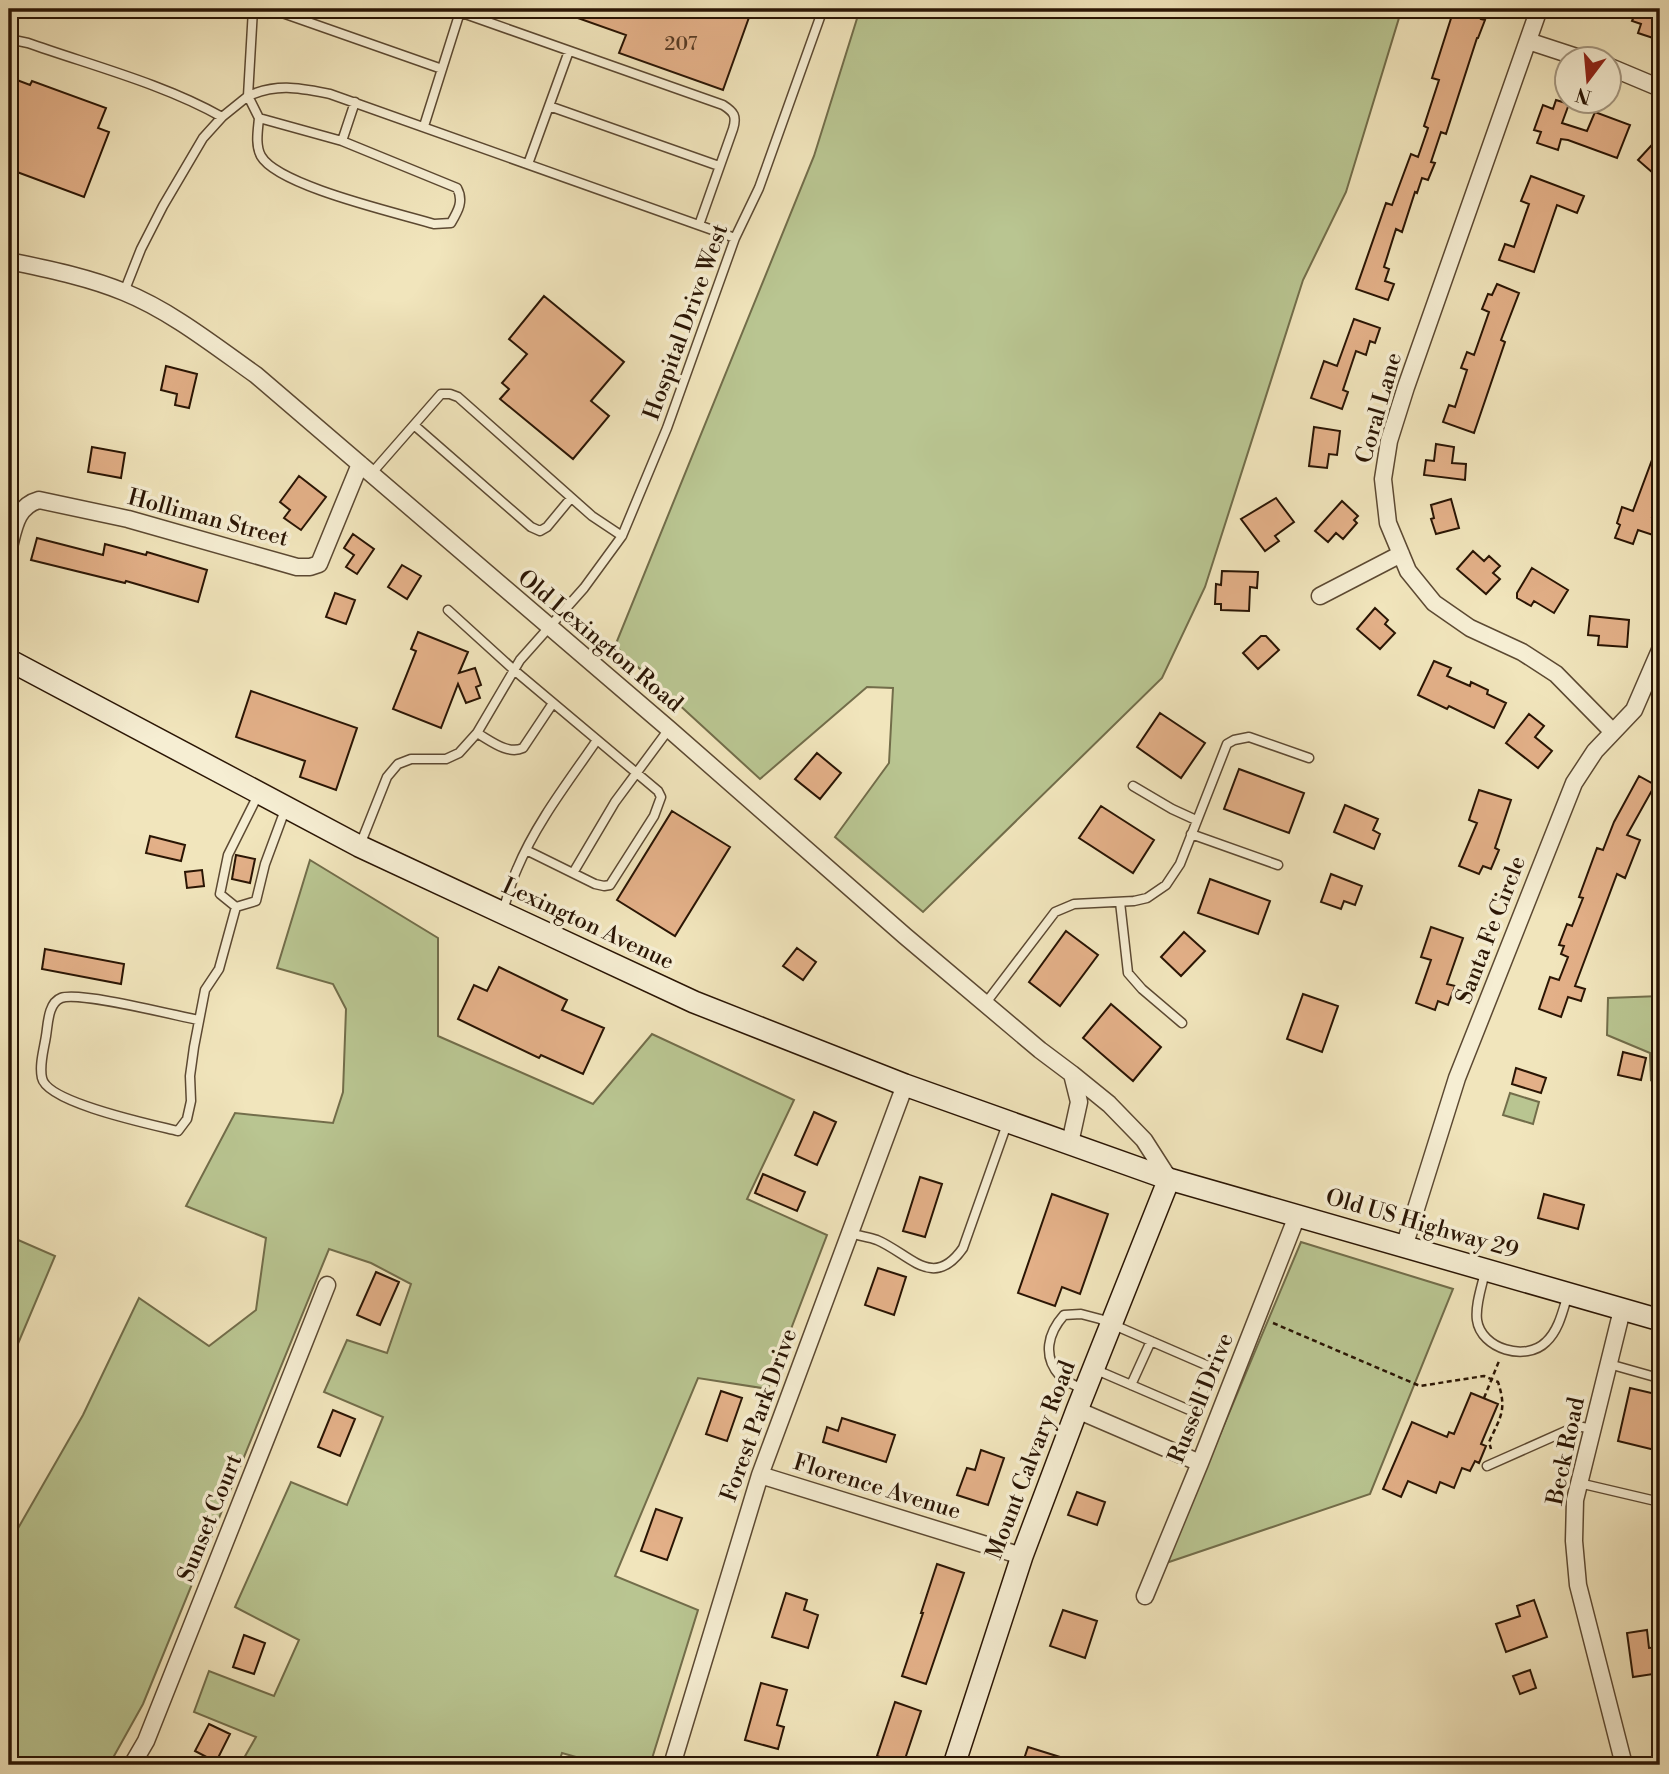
<svg xmlns="http://www.w3.org/2000/svg" width="1669" height="1774" viewBox="0 0 1669 1774" font-family="'Libre Bodoni',serif">
<style>
.green{fill:#b9c591;stroke:#726d4a;stroke-width:2}
.building{fill:#e3b088;stroke:#2a1504;stroke-width:2}
.lines{fill:none;stroke-linecap:round;stroke-linejoin:round}
.lane-casing{stroke:#5c4932;stroke-width:11}
.street-casing{stroke:#5c4932;stroke-width:19}
.secondary-casing{stroke:#2a1504;stroke-width:24}
.path{stroke:#2a1504;stroke-width:2.5;stroke-dasharray:5 3.5;stroke-linecap:butt}
.lane{stroke:#f6eed3;stroke-width:8}
.street{stroke:#f6eed3;stroke-width:16}
.secondary{stroke:#f6eed3;stroke-width:21}
.labels{text-anchor:middle;dominant-baseline:central;stroke-width:7;stroke-linejoin:round;paint-order:stroke}
.number-label{font-size:19px;fill:#583c25}
.street-label{font-size:23px;fill:#2a1504;stroke:#f6eed3}
</style>
<rect width="100%" height="100%" fill="#f1e5bc"/>
<filter id="stains"><feTurbulence type="fractalNoise" baseFrequency=".00286" numOctaves="4"/><feColorMatrix values="0 0 0 0 .2 0 0 0 0 .09 0 0 0 0 .02 0 0 0 .5 -.17"/></filter>
<radialGradient id="worn" r=".72"><stop offset=".6" stop-color="#630" stop-opacity="0"/><stop offset="1" stop-color="#630" stop-opacity=".3"/></radialGradient>
<!-- green -->
<path class="green" d="M860 9H1404L1399 18 1346 192 1303 280 1205 587 1162 678 923 912 835 837 889 763 893 688 867 687 760 779 615 646 814 156Z
M310 860 438 938V1036L593 1104 652 1034 794 1100 747 1199 827 1235 768 1389 698 1378 615 1576 698 1610 650 1765H604L562 1753 558 1765H240L256 1737 194 1712 209 1671 274 1696 299 1640 235 1607 291 1482 347 1505 383 1417 324 1392 347 1340 387 1353 411 1284 371 1263 329 1249 143 1704 109 1765H9V1544L83 1415 139 1298 209 1346 256 1310 266 1238 186 1206 235 1113 333 1123 343 1092 346 1009 333 984 277 968Z
M1660 996V1076L1651 1080 1650 1053 1607 1035 1608 998Z
M1510 1093 1539 1102 1533 1124 1503 1115Z
M9 1236 55 1256 9 1365Z
M1301 1242 1453 1289 1370 1494 1166 1563Z"/>
<!-- building -->
<path class="building" d="M558 9H752L723 90 619 53 626 35 558 11Z
M1454 9H1485L1481 19 1485 20 1478 38H1477L1446 134 1441 132 1431 162 1435 163 1428 180 1422 178 1417 193 1415 192 1402 232 1396 229 1384 267 1389 269 1385 281 1394 284 1388 300 1356 289 1386 203 1392 205 1411 154 1418 157 1428 128 1424 126 1439 80 1432 78Z
M1637 9 1660 11V25L1656 39 1638 33 1641 24 1632 21Z
M9 77 30 85 32 81 106 108 98 128 109 132 84 197 9 169Z
M1556 100 1569 104 1562 123 1587 131 1595 112 1630 125 1617 158 1568 140 1561 139 1558 150 1537 143 1541 132 1534 130 1543 105 1553 109Z
M1660 136V179L1638 160Z
M1531 176 1584 196 1577 213 1557 205 1534 272 1499 260 1505 244 1514 247 1529 204 1521 201Z
M1497 284 1519 293 1501 340 1505 342 1474 433 1443 422 1449 405 1455 407 1467 370 1461 368 1467 352 1474 355 1489 312 1482 309 1488 294 1492 295Z
M544 296 624 362 591 401 609 416 573 459 500 399 509 389 502 383 527 354 509 339Z
M1354 319 1380 328 1375 343 1370 341 1366 355 1356 351 1343 390 1348 392 1342 409 1311 398 1324 361 1337 366Z
M166 366 197 374 189 408 175 405 177 394 161 390Z
M1314 427 1340 431 1337 455 1329 454 1327 468 1309 466Z
M1659 441 1660 496 1652 517 1658 519 1653 535 1638 530 1633 544 1615 538 1620 525 1617 523 1622 507 1633 511Z
M1436 444 1454 447 1452 463 1466 464 1465 480 1424 475 1426 460 1434 461Z
M92 447 125 453 121 478 88 472Z
M299 476 326 497 301 530 284 518 290 510 280 502Z
M1276 498 1294 522 1275 536 1279 541 1265 551 1241 519Z
M1451 499 1459 528 1436 534 1431 519 1434 518 1431 505Z
M1342 501 1358 516 1354 520 1357 523 1343 539 1336 533 1328 542 1315 531Z
M353 534 374 549 357 574 346 567 354 555 344 548Z
M37 538 103 555 105 544 146 555 147 552 207 570 198 602 126 581 125 583 31 560Z
M1473 551 1484 561 1489 556 1500 566 1493 573 1500 579 1486 594 1457 569Z
M402 565 421 576 407 599 388 587Z
M1532 568 1568 590 1554 613 1534 601 1531 606 1517 598V593Z
M1222 571 1258 572 1257 588 1250 587 1249 611 1221 610V604H1215L1216 584 1221 585Z
M335 593 355 600 346 624 326 617Z
M1375 608 1388 620 1385 624 1395 633 1380 649 1357 629Z
M1590 616 1629 620 1627 647 1598 645 1599 636 1588 635Z
M418 632 468 652 459 673 475 668 481 685 476 687 480 698 466 703 458 684 441 728 393 709 416 651 411 649Z
M1261 636H1266L1279 650 1258 669 1243 653Z
M1434 661 1451 668 1447 676 1470 686 1471 682 1488 690 1487 694 1506 703 1494 728 1449 706 1447 709 1418 695Z
M251 691 357 728 336 790 300 777 305 761 236 737Z
M1160 713 1205 743 1181 778 1137 747Z
M1529 714 1544 726 1535 737 1552 751 1538 768 1506 743Z
M817 753 841 773 820 799 795 779Z
M1239 769 1304 793 1289 833 1224 809Z
M1639 776 1655 785 1627 835 1640 840 1625 878 1617 874 1575 986 1585 989 1581 1001 1568 997 1561 1017 1539 1009 1550 977 1559 980 1568 957 1561 954 1564 946 1559 945 1567 924 1572 926 1583 898 1579 897 1597 848 1603 850 1614 822Z
M1479 790 1511 800 1495 848 1499 850 1491 869 1483 866 1479 874 1459 866 1477 823 1469 820Z
M1345 805 1378 819 1373 830 1380 834 1374 849 1334 832Z
M1101 806 1154 840 1133 873 1079 838Z
M672 811 730 847 675 936 617 900Z
M150 836 185 845 181 861 146 853Z
M236 855 255 859 250 883 232 879Z
M202 870 204 886 187 888 185 872Z
M1331 874 1362 886 1355 905 1344 901 1341 909 1321 902Z
M1210 879 1270 901 1258 934 1198 913Z
M1431 927 1463 938 1447 984 1455 986 1448 1005 1438 1001 1435 1010 1416 1003 1431 960 1421 957Z
M1066 931 1098 955 1060 1006 1029 982Z
M1184 932 1205 951 1181 976 1161 957Z
M797 948 816 962 803 980 783 966Z
M45 949 124 964 121 984 42 969Z
M499 967 567 1000 562 1010 604 1028 583 1074 541 1055 539 1058 458 1019 474 985 487 991Z
M1303 994 1338 1006 1322 1052 1287 1039Z
M1111 1004 1161 1047 1133 1081 1083 1038Z
M1623 1052 1646 1058 1641 1080 1618 1075Z
M1516 1068 1546 1078 1541 1093 1512 1084Z
M814 1112 836 1122 817 1165 795 1155Z
M763 1174 805 1192 797 1211 755 1193Z
M920 1177 942 1184 925 1237 903 1231Z
M1052 1194 1108 1214 1080 1294 1062 1287 1055 1306 1018 1293Z
M1544 1194 1584 1205 1578 1229 1538 1218Z
M878 1268 906 1277 894 1315 865 1305Z
M376 1272 399 1282 380 1325 357 1315Z
M1630 1388 1660 1395V1427L1655 1450 1618 1441Z
M721 1391 742 1398 727 1441 706 1434Z
M1471 1393 1498 1404 1481 1444 1486 1446 1479 1463 1475 1461 1470 1471 1462 1468 1454 1488 1440 1482 1436 1493 1408 1481 1401 1497 1383 1489 1412 1422 1447 1437 1449 1432 1454 1434Z
M333 1410 355 1419 340 1456 318 1447Z
M842 1418 895 1435 886 1462 823 1442 827 1427 838 1431Z
M981 1450 1004 1458 988 1505 957 1495 967 1468 975 1470Z
M1077 1492 1105 1502 1097 1525 1068 1515Z
M656 1509 682 1518 667 1560 641 1551Z
M937 1564 964 1573 926 1684 902 1676 923 1613H921Z
M786 1593 807 1600 804 1610 818 1615 808 1648 772 1637Z
M1534 1600 1547 1637 1506 1652 1496 1624 1520 1616 1517 1606Z
M1063 1610 1097 1621 1085 1658 1050 1646Z
M1647 1630 1649 1648 1660 1647V1673L1633 1677 1627 1633Z
M244 1635 265 1643 254 1674 233 1667Z
M1530 1670 1536 1688 1520 1694 1513 1676Z
M761 1683 787 1690 777 1725 784 1727 778 1749 745 1740Z
M895 1702 921 1711 903 1765 877 1756Z
M209 1724 230 1734 216 1762 195 1751Z
M1028 1747 1076 1762 1075 1765H1022Z"/>
<g class="lines">
<!-- lane casing -->
<g class="lane-casing">
<path id="lane" d="M271 9 442 69
M451 9 723 105C734 112 737 116 733 129L699 225
M9 39 28 43C90 65 164 84 222 117
M549 106 719 166
M259 118C258 130 255 145 261 156 278 186 398 213 434 224L451 223C458 211 464 201 457 188L342 141 259 118 248 96C278 83 299 88 330 94L735 238
M424 126 460 12
M342 141 355 102
M528 164 569 51
M124 292 141 249 163 206 203 138 222 117 248 96 253 9
M414 425 531 527 540 531 547 527 571 498
M371 474 441 394H450L458 397 592 516 622 536
M448 610 514 670 658 791 661 797 654 816 610 885 604 886 595 884 526 850
M477 733C491 741 508 755 523 748L553 703
M1133 786 1172 809 1196 820
M259 793 228 855 220 894 236 907 256 901 265 864 285 810
M1191 834 1278 865
M360 845 387 777 398 764 411 759H446L459 753 477 733 520 660 584 588 622 536 667 428 735 238 759 188 823 9
M573 873 615 802 669 729
M1120 902 1128 973 1142 989 1182 1023
M503 910C508 896 511 882 517 869 536 823 569 781 597 740
M985 1004 1055 912 1074 904 1134 901 1147 898 1166 885 1180 864 1227 744 1234 740 1249 737 1309 758
M198 1020C173 1015 79 991 61 998 48 1003 48 1024 46 1036 44 1049 39 1065 42 1078 47 1103 154 1125 178 1131L187 1119 191 1101 190 1076 194 1047 205 990 219 969 236 907
M850 1233C859 1236 869 1237 877 1240 910 1254 933 1291 963 1248L1007 1124
M1485 1272C1482 1286 1475 1305 1477 1320 1481 1349 1526 1362 1546 1342 1559 1330 1563 1310 1568 1294
M1609 1364 1655 1377 1660 1374
M1131 1385 1151 1341
M1084 1390C1077 1386 1066 1382 1060 1376 1042 1356 1048 1333 1064 1315L1081 1314 1100 1319 1213 1368 1194 1412 1094 1369
M1487 1466 1577 1426 1593 1429
M1579 1483 1660 1502"/>
</g>
<!-- street casing -->
<g class="street-casing">
<path id="street" d="M1539 9 1406 387 1389 441 1383 479 1388 523 1408 571 1434 603 1470 628 1522 652 1556 674 1613 732
M1528 41 1586 60
M1610 67 1660 88
M9 261C47 269 88 277 124 292 171 311 215 346 256 375L669 729 905 936 1040 1050 1072 1074 1079 1102 1070 1143
M9 547C14 527 17 506 39 500L128 519 297 567H310L319 564 360 464
M1320 596 1401 554
M1072 1074 1109 1104 1144 1140 1169 1179
M1404 1247 1457 1078 1574 783 1595 751 1634 710 1660 650
M1622 1310 1575 1500 1574 1541 1578 1585 1624 1765
M1077 1410 1200 1463
M760 1475 1022 1556
M1145 1596 1200 1463 1297 1216
M132 1765 146 1741 327 1285
M672 1765 760 1475 905 1085"/>
</g>
<!-- secondary casing -->
<g class="secondary-casing">
<path id="secondary" d="M9 660 359 846 694 1002 905 1085 1169 1179 1660 1320
M954 1765 1022 1556 1077 1410 1169 1179"/>
</g>
<!-- path -->
<path class="path" d="M1273 1323 1420 1386 1484 1376 1498 1382C1507 1410 1501 1416 1489 1442L1491 1449
M1484 1398 1499 1361"/>
<!-- lane -->
<use href="#lane" class="lane"/>
<!-- street -->
<use href="#street" class="street"/>
<!-- secondary -->
<use href="#secondary" class="secondary"/>
</g>
<g class="labels">
<!-- number labels -->
<g class="number-label">
<text x="681" y="44">207</text>
</g>
<!-- street labels -->
<g class="street-label">
<text transform="translate(686 322) rotate(-70)">Hospital Drive West</text>
<text transform="translate(1379 408) rotate(-74)">Coral Lane</text>
<text transform="translate(208 518) rotate(15)">Holliman Street</text>
<text transform="translate(600 641) rotate(40)">Old Lexington Road</text>
<text transform="translate(588 924) rotate(25)">Lexington Avenue</text>
<text transform="translate(1491 930) rotate(-69)">Santa Fe Circle</text>
<text transform="translate(1422 1224) rotate(16)">Old US Highway 29</text>
<text transform="translate(1201 1398) rotate(-68)">Russell Drive</text>
<text transform="translate(759 1415) rotate(-70)">Forest Park Drive</text>
<text transform="translate(1566 1451) rotate(-78)">Beck Road</text>
<text transform="translate(1031 1460) rotate(-69)">Mount Calvary Road</text>
<text transform="translate(877 1487) rotate(17)">Florence Avenue</text>
<text transform="translate(210 1518) rotate(-68)">Sunset Court</text>
</g>
</g>
<!-- margin -->
<rect width="1669" height="1774" fill="none" stroke="#f1e5bc" stroke-width="35"/>
<rect x="10" y="10" width="1648" height="1753" fill="none" stroke="#2a1504" stroke-width="3.5"/>
<rect x="18" y="18" width="1634" height="1739" fill="none" stroke="#2a1504" stroke-width="2"/>
<!-- north arrow -->
<g transform="translate(1588 80) rotate(196)"><circle r="33" fill="#f6eed3" stroke="#a49780" stroke-width="2"/>
<path d="M0-5L12 26L0 18L-12 26Z" fill="#8f2418"/>
<text y="-10" font-size="19" font-weight="bold" text-anchor="middle" fill="#2a1504">N</text>
</g>
<rect width="100%" height="100%" filter="url(#stains)"/>
<rect width="100%" height="100%" fill="url(#worn)"/>
</svg>
